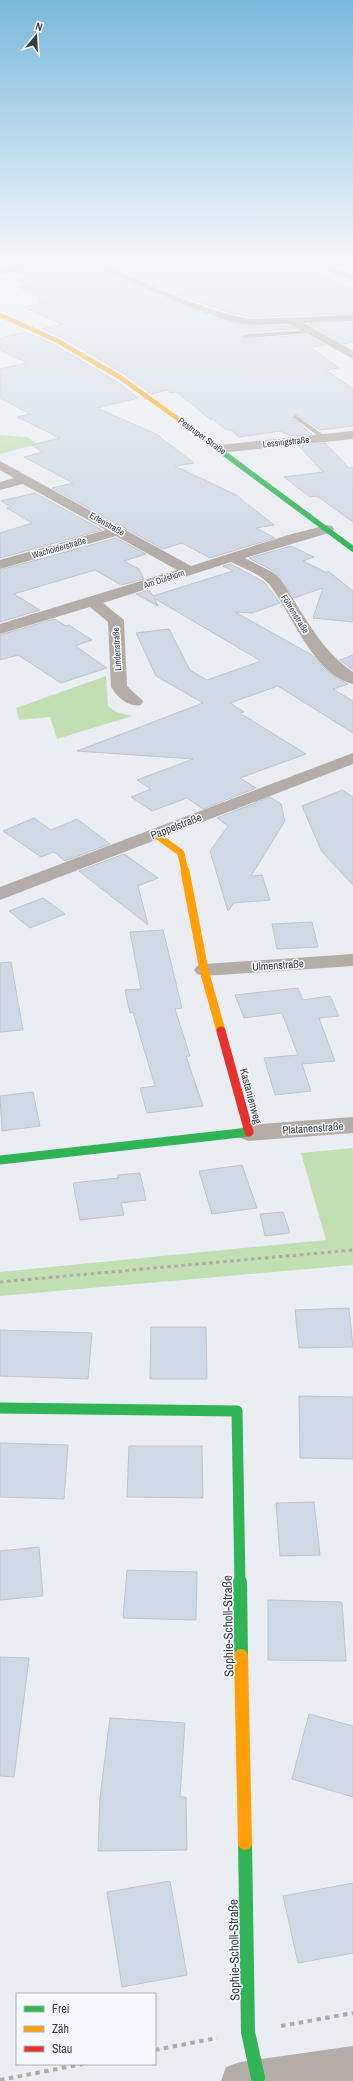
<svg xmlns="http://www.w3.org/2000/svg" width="353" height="2081" viewBox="0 0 353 2081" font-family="'Archivo Narrow',sans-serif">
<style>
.green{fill:#c2dfb4}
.building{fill:#ced9e5;stroke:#c2c4c8}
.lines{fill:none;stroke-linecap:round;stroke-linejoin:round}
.path-far1{stroke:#b0aba8;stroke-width:3;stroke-dasharray:3.5 3.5;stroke-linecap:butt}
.path{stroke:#b0aba8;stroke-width:4;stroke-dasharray:4.5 4.5;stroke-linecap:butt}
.lane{fill:#b4aca7;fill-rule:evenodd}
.street{fill:#b4aca7;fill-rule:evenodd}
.fast-far3{stroke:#30b455;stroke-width:5.5}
.fast-far2{stroke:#30b455;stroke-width:9}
.fast-far1{stroke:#30b455;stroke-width:11}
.fast{stroke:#30b455;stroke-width:14}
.slow-far4{stroke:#ff9f0a;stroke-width:4.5}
.slow-far3{stroke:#ff9f0a;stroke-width:5.5}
.slow-far2{stroke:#ff9f0a;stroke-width:7}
.slow-far1{stroke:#ff9f0a;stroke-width:9}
.slow{stroke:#ff9f0a;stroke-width:14}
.jam{stroke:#e5322d;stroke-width:9}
.labels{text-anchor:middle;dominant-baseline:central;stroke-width:3;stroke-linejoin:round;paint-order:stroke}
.far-street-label{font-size:9px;fill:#3a3d40;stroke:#f6fafe}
.street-label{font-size:11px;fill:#3a3d40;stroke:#f6fafe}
.near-street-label{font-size:13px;fill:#3a3d40;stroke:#f6fafe}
</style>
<rect width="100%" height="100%" fill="#eaedf1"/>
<!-- green -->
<path class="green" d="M0 435 27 437 38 444 0 454Z
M106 676 108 706 116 712 132 716 57 739 50 717 19 720 16 708Z
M353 1148V1265L0 1296V1272L326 1240 301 1153Z"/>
<!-- building -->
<path class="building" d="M103 262H286L353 289V314L252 317 234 314 175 294Z
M84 263 185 307 230 323 252 326H290L297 329 244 332 240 336 243 339 307 335 325 345 310 347 339 368 326 370 353 389V426L320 430 296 414 292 418 312 434 290 436 281 431 239 437 231 430H226L213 419 211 420 177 392 170 393 167 390 152 394 126 375 63 338 42 329 62 324 23 307 44 303 36 299 42 298 18 287 27 286 15 280 31 277 23 274Z
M353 322V342L343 344 309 324Z
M26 332 53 344 116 381 138 398 97 408 156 434 194 463 175 466 236 495 274 525 256 528 275 538 210 558 182 543 163 549 52 488 73 483 24 457 43 452 32 445 60 438 17 417 30 414 0 398V369L27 363 0 350V338Z
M325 443 349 468 353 467V522L317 496 310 497 284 477 323 472 299 446Z
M35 493 102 530 0 558V533L32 523 7 508 11 507 1 501Z
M116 538 146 554 124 561 139 569 144 579 121 585 95 570 14 594 40 610 0 622V570Z
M291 546 314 557 303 561 327 573 328 571 353 591V622L313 618 323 588 294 598 275 572 249 558Z
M231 564 264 582 280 603 252 613 235 612 312 655 325 669 338 679 348 684 333 689 353 701V733L278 686 230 703 244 712 240 713 306 754 240 778 256 788 203 809 187 798 152 811 131 797 151 789 137 780 193 759 77 751 203 703 156 676 136 633 169 629 190 670 207 680 261 661 154 598 158 606 136 594 149 590 153 596 233 571 223 566Z
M54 619 66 626 69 625 92 640 75 646 107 668 61 683 18 655 0 660V635Z
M353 655V670L340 660Z
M342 790 353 797V885L322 852 302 806Z
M270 797 281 804 285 821 251 876 262 875 270 900 234 903 228 911 210 851 228 826 217 818Z
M34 818 51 830 77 819 110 844 65 861 54 852 41 857 3 831Z
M124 854 158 878 138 886 148 925 79 871Z
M43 898 65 914 30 928 9 911Z
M312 922 318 947 277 949 272 924Z
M163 930 182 1008 175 1009 190 1056H186L203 1106 147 1113 140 1088 155 1086 133 1012 130 1013 125 990 141 989 130 932Z
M11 962 23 1030 0 1032V963Z
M298 988 303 1000 330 996 339 1016 319 1018 335 1061 302 1064 311 1091 275 1095 264 1058 298 1055 282 1013 244 1018 235 995Z
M33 1092 40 1126 2 1131 0 1096Z
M242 1165 257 1208 212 1214 199 1171Z
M140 1173 146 1200 121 1203 124 1215 80 1220 73 1183 118 1178V1175Z
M283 1212 290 1233 265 1236 260 1214Z
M349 1308 353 1347 299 1348 295 1310Z
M151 1327H206L207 1379H150Z
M0 1330 92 1333 88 1379 0 1376Z
M299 1396 353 1397V1459L300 1458Z
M0 1443 68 1445 64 1499 0 1497Z
M129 1446H202L203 1498 127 1497Z
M314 1502 320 1555 280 1556 276 1503Z
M39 1547 43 1596 0 1600V1551Z
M127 1570 197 1572 196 1620 123 1618Z
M268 1600 342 1602 346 1661 268 1660Z
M0 1657 29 1658 14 1777 0 1776Z
M309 1714 353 1726V1797L292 1779Z
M110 1718 185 1723 180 1797H186L187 1850 98 1851 100 1798Z
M170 1881 187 1975 122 1987 107 1892Z
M353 1883V1953L298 1963 283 1896Z"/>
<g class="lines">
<!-- path-far1 -->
<path class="path-far1" d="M0 1282 353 1250"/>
<!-- path -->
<path class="path" d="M281 2026 353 2013
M155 2050 217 2038
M0 2080 83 2064"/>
<!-- lane -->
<path class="lane" d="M312 330 314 333 244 338 241 336 244 334Z
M296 415 326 437V439H322L294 418 293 417Z"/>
<!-- street -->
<path class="street" d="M40 262H67L62 265 0 274V268Z
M85 262H99C143 281 206 313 252 319L353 315V321L304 323 353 351V359L290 324 252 325 231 322 186 306Z
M303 262H318L353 274V280Z
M353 431V439L219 453 213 449 219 445Z
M0 461 191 566 288 535 327 525 332 526 334 529 332 532 245 558 274 573 280 579C303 612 319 649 353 672V684C312 674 292 613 269 584 260 574 243 568 231 562L103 603 124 620 127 686 143 701 141 705C129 708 117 697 111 687L108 622 90 607 0 634V624L177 570 116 536 0 569V560L106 530 23 484 0 490V482L14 478 0 470Z
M353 753V764L0 900V887Z
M353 954V966L204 976 197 974 194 970 197 966 204 964Z
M353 1117V1133L249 1141 241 1138 237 1133 241 1128 249 1125Z
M353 2046V2081H221L226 2067 240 2062Z"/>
<!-- fast-far3 -->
<path class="fast-far3" d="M202 437 353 549"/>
<!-- fast-far2 -->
<path class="fast-far2" d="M0 1160 249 1132"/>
<!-- fast-far1 -->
<path class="fast-far1" d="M0 1408 237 1411 240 1583"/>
<!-- fast -->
<path class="fast" d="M240 1582 241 1656
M245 1843 248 2032 258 2078"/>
<!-- slow-far4 -->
<path class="slow-far4" d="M0 315 58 341 121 378 181 421"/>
<!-- slow-far3 -->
<path class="slow-far3" d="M179 420 202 437"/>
<!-- slow-far2 -->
<path class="slow-far2" d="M155 834 181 853 185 872"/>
<!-- slow-far1 -->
<path class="slow-far1" d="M185 871 204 970 221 1031"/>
<!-- slow -->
<path class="slow" d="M241 1656 245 1843"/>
<!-- jam -->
<path class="jam" d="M221 1031 249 1132"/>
</g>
<!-- sky -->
<linearGradient id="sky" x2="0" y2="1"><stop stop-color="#7ab9dc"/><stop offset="0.47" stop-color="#f6f7f9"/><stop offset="1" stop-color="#f6f7f9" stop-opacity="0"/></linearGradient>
<rect width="353" height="554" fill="url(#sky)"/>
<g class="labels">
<!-- far-street labels -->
<g class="far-street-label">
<text transform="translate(202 436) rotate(36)">Pestruper Straße</text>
<text transform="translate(286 442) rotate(-6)">Lessingstraße</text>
<text transform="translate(107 524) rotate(29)">Erlenstraße</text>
<text transform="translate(59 548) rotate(-16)">Wacholderstraße</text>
<text transform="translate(164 579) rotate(-18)">Am Dulshorn</text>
<text transform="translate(295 614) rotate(58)">Föhrenstraße</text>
<text transform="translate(117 649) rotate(-93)">Lindenstraße</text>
</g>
<!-- street labels -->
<g class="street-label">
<text transform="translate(176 826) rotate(-21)">Pappelstraße</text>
<text transform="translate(278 965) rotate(-4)">Ulmenstraße</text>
<text transform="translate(251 1096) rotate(75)">Kastanienweg</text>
<text transform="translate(313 1128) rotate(-4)">Platanenstraße</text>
</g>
<!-- near-street labels -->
<g class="near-street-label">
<text transform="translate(228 1626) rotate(-91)">Sophie-Scholl-Straße</text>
<text transform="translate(234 1950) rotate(-91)">Sophie-Scholl-Straße</text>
</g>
</g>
<!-- legend -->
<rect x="16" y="1993" width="140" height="72" fill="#f6fafe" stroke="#abaeb2"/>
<rect x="24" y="2006" width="20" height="6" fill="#30b455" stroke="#abaeb2"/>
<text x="52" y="2013" font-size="12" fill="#3a3d40">Frei</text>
<rect x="24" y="2026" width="20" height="6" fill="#ff9f0a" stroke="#abaeb2"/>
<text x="52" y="2033" font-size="12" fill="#3a3d40">Zäh</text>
<rect x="24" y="2046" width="20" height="6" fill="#e5322d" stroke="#abaeb2"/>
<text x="52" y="2053" font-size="12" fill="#3a3d40">Stau</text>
<!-- north arrow -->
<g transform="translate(36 36) rotate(18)" stroke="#f6fafe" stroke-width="3" paint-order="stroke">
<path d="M0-3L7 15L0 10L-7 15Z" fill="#3a3d40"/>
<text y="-6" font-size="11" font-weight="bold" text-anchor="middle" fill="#3a3d40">N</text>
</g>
</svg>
